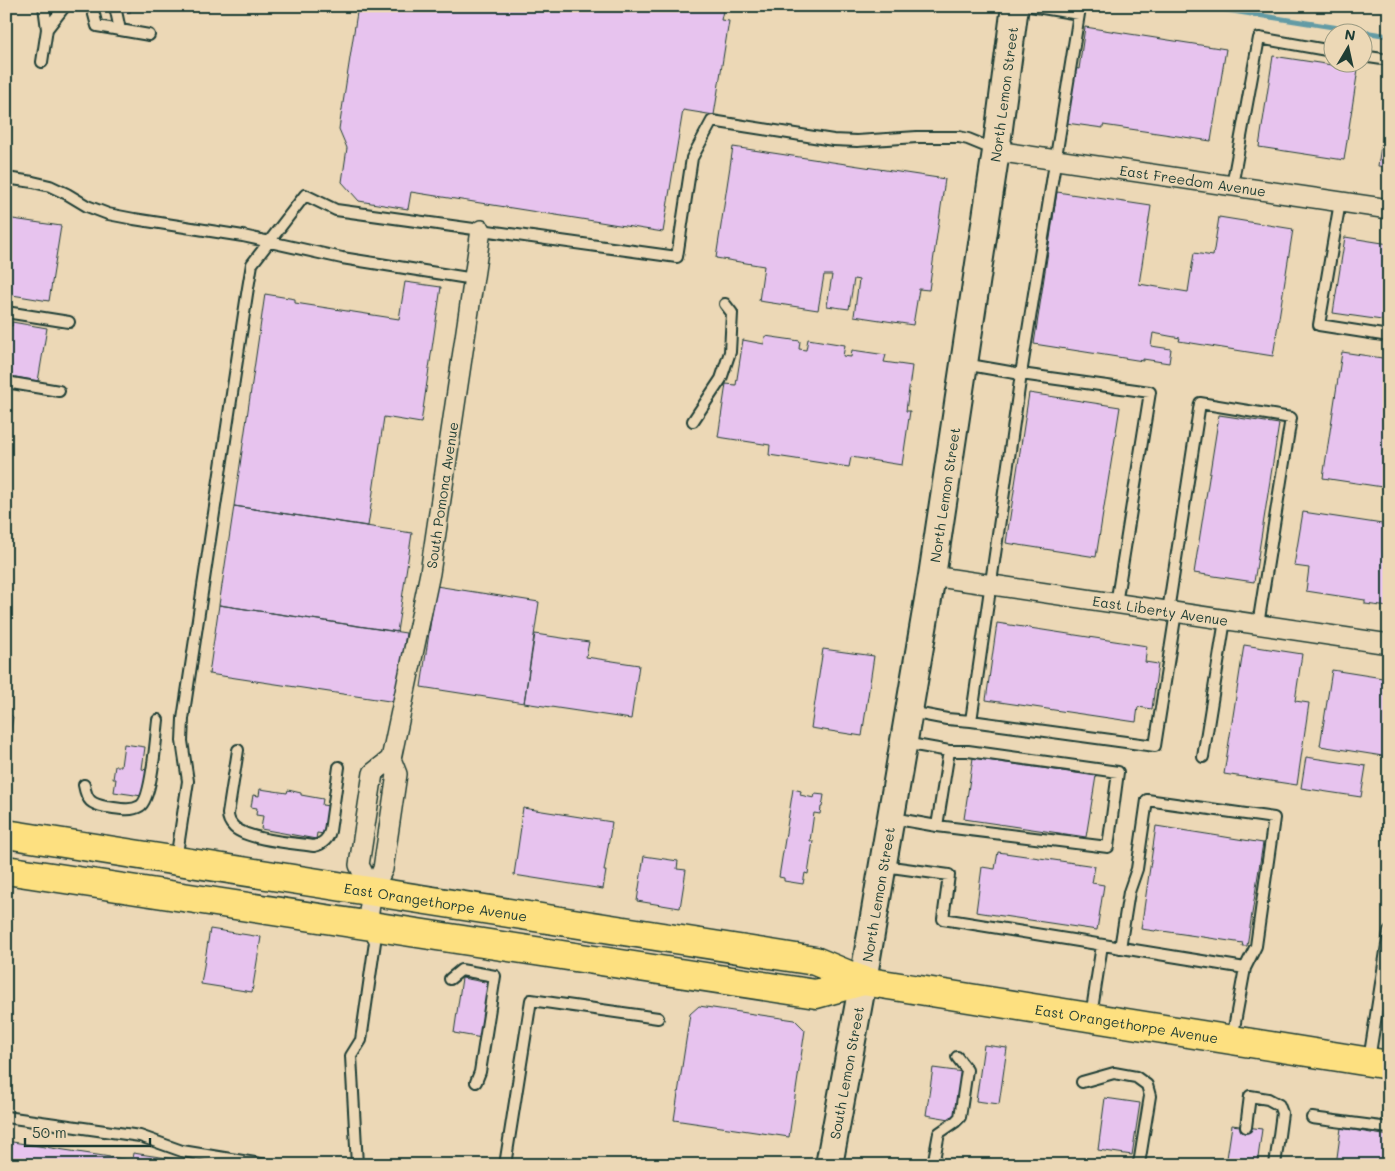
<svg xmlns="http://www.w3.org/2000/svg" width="1395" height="1171" viewBox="0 0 1395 1171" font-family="Mali,sans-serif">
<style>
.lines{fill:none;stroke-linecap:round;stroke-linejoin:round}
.stream{stroke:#629ba5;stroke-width:5}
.building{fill:#e7c3ee;stroke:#1f3d34}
.lane-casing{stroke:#1f3d34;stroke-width:14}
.street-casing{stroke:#1f3d34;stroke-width:22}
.secondary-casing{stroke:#1f3d34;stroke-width:30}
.primary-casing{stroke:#1f3d34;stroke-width:31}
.lane{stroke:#ecd8b6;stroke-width:10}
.street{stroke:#ecd8b6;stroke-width:19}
.secondary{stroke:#ecd8b6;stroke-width:26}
.primary{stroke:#fde080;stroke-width:28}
.labels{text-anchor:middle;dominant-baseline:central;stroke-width:4.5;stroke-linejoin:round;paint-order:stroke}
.street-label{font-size:14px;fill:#1f3d34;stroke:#ecd8b6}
</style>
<rect width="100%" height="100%" fill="#ecd8b6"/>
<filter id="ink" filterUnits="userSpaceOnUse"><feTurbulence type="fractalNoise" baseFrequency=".02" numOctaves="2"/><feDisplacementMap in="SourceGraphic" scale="10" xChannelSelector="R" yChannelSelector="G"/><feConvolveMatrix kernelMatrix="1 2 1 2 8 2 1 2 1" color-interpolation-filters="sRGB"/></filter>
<g filter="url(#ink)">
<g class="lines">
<!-- stream -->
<path class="stream" d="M1201 6 1389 36"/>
</g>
<!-- building -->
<path class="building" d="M86 6H131L130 13Z
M358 6H724L721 20 729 21 714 115 683 110 663 232 411 192 408 209 359 201 342 182 347 148 339 129Z
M1085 27 1226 49 1211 141 1103 125V128L1066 123 1074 68 1079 69Z
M1273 56 1358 69 1344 160 1259 147Z
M1389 94V167L1378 166Z
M733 147 945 179 929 290 919 289 913 325 854 316 859 280 854 279 849 309 827 306 832 275H824L818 310 759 301 764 266 716 258Z
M1057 192 1151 206 1139 284 1188 292 1194 253 1213 256 1219 217 1293 229 1273 356 1179 341 1180 338 1153 333 1151 346 1171 349 1169 363 1143 359V361L1034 344Z
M6 218 61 226 49 301 6 294Z
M1345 237 1389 244V321L1333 313Z
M405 282 441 287 421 423 384 417 368 526 234 506 265 294 295 299V303L399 319Z
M12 322 47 328 38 381 9 376 8 379H6V325L12 326Z
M765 336 800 341 799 349 806 350 808 339 845 345 843 356 851 357 852 350 886 355 884 362 912 366 906 411H910L902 465 851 457 849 467 769 455 770 445 718 437 726 384 736 385 743 340 764 344Z
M1342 352 1389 359V488L1323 478Z
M1029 393 1120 407 1096 557 1006 543Z
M1219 415 1279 424 1254 582 1194 573Z
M234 506 412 533 397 632 219 605Z
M1303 512 1389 525V607L1365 604V600L1306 591 1309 568 1294 566Z
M436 586 539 602 524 703 421 687Z
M219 605 406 633 396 702 209 674Z
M997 623 1147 646 1145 662 1158 664 1152 709 1138 707 1136 722 986 700Z
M535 634 589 642 586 657 639 665 631 719 524 703Z
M1244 645 1302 654 1295 701 1309 703 1297 785 1224 774Z
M823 649 874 656 862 736 811 728Z
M1332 670 1389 679V757L1320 746Z
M6 710 13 717 6 758Z
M124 744 145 747 142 769 147 770 142 796 114 792 116 779H113L115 766H121Z
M1306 757 1366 766 1361 797 1301 788Z
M973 758 1096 776 1086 837 964 819Z
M260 789 287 793 288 790 301 793V795L323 799 322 805 329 806 324 834 317 833 316 839 261 829 263 816 256 815 257 808 251 807 253 795 259 796Z
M793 789 801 791 800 795 814 798 815 794 824 795 822 807H821L820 814 814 813 810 841H813L808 874 805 873 803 884 784 881V878L779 877Z
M523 808 612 822 604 871H606L603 889 514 875 521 827H520Z
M1156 826 1263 843 1247 946H1242L1243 943 1156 930 1155 931 1141 929Z
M998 852 1095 866 1092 883 1104 885 1097 930 976 912 982 867 995 869Z
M644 856 678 861 677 869 686 870 680 908 637 901Z
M210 929 261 937 252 992 201 984Z
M462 978 490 983 482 1038 454 1033Z
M699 1006 795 1020 805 1030 789 1137 674 1120 690 1014Z
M984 1045 1007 1048 999 1104 976 1101Z
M933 1068 963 1072 956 1120 926 1115Z
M1105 1098 1140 1103 1132 1155 1098 1150Z
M1232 1125 1262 1129 1257 1165H1226Z
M1341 1128 1389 1136V1165H1336Z
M6 1141 123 1159 122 1165H6Z
M133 1153 193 1162V1165H122L123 1159 132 1160Z"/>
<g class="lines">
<!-- lane casing -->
<g class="lane-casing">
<path id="lane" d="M1030 6 1079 14 1021 374 1150 392 1116 604
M92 7 97 26 149 35
M116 11 120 30
M47 29 65 6
M1362 56 1389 60
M42 62 47 29 44 6
M6 178 33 182 50 186 67 194 87 206 108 214 134 219 243 236 342 258 474 279
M1232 186 1259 38 1332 51
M1340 202 1319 325 1389 336
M6 312 69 322
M6 382 59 391
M693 421 721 379 730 352 732 313 725 304
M1168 611 1200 403 1291 418 1258 625
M910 712 947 719 971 721 1021 374 964 364
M971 721 1155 746 1176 612
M238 750 228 814C228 819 230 823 234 827 248 840 294 843 314 846 323 844 328 839 330 831L339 767
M1203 757 1225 620
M84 785C87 801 91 804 106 807 117 808 130 812 140 806 152 799 156 736 158 720
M892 818 937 826 949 751 904 743
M937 826 1108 847 1118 772 968 751H949
M176 860 188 781 182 741 183 719 247 294 252 264 305 195 336 210 677 257 692 158 712 121 833 140 857 141 917 137H959L968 139 995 150
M884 866 949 875 943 919 1245 968 1232 1039
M1120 948 1129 892 1137 869 1147 800 1274 818 1256 946 1245 968
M450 979 461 970 495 976 480 1072 476 1082
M1091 1016 1102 945
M1369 1060 1389 932
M1082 1082 1114 1073 1136 1077 1147 1085 1150 1096 1140 1158 1138 1165
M6 1117 140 1136 182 1151 267 1165
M1312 1118 1389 1128
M1246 1127 1250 1096 1268 1099 1279 1105 1282 1113 1275 1165
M357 1165 351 1056 361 1040 375 942 369 929
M505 1165 531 1000 658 1018
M933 1165 939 1133 955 1122 960 1117 967 1070 957 1057"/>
</g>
<!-- street casing -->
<g class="street-casing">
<g id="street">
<path id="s1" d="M996 151 1389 209"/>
<path id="s2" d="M932 576 1389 644"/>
<path d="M372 891 359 865 373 773 391 759"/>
<path id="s3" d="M367 925 372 891 383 869 397 774 391 759 430 573 481 230"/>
</g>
</g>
<!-- secondary casing -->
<g class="secondary-casing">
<g id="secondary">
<path id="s4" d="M829 1165 863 981 932 576 996 151 1015 6"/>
</g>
</g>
<!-- primary casing -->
<g class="primary-casing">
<g id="primary">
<path id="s5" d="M6 834 815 961 863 981 1389 1065"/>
<path d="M6 870 816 994 863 981"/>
</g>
</g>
<!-- lane -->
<use href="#lane" class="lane"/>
<!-- street -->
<use href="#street" class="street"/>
<!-- secondary -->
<use href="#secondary" class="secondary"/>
<!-- primary -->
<use href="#primary" class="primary"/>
</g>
</g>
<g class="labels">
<!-- street labels -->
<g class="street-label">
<text stroke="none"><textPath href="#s4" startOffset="1085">North Lemon Street</textPath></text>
<text stroke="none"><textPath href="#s1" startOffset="199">East Freedom Avenue</textPath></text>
<text stroke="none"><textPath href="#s4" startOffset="680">North Lemon Street</textPath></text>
<text stroke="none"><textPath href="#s3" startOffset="440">South Pomona Avenue</textPath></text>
<text stroke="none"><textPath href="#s2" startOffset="231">East Liberty Avenue</textPath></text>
<text stroke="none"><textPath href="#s4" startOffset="275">North Lemon Street</textPath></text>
<text stroke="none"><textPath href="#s5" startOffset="435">East Orangethorpe Avenue</textPath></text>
<text stroke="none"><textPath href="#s5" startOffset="1138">East Orangethorpe Avenue</textPath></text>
<text stroke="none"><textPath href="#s4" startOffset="94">South Lemon Street</textPath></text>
</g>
</g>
<!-- margin -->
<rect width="1395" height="1171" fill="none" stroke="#ecd8b6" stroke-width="25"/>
<rect x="12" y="12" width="1370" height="1146" fill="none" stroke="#1f3d34" stroke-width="2" filter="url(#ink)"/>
<!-- north arrow -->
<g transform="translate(1348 48) rotate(9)"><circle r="24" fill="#ecd8b6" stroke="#9a9a82"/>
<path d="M0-4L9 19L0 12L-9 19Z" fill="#1f3d34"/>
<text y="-8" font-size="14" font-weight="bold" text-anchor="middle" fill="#1f3d34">N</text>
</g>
<!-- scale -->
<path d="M25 1138v8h125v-8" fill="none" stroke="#1f3d34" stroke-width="2.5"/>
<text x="32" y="1138" font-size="15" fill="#1f3d34" stroke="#ecd8b6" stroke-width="4" paint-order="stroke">50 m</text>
</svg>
